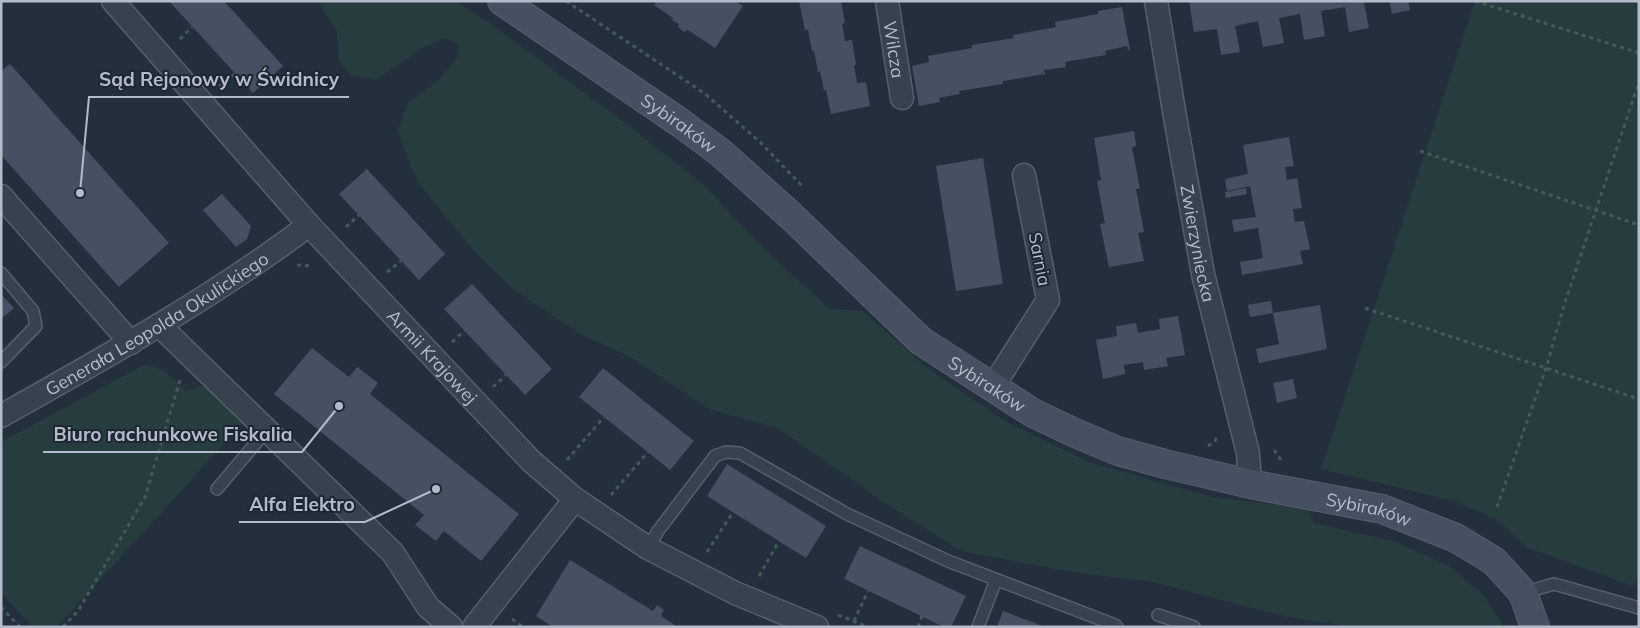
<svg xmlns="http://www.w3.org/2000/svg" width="1640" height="628" viewBox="0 0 1640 628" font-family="Mulish,sans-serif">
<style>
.green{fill:#263c3f}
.building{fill:#455162}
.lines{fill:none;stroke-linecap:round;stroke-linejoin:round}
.lane-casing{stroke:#565f6c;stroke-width:14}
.street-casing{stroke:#565f6c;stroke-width:25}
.secondary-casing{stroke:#565f6c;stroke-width:30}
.path{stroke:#44595c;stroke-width:3;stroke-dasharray:4 4;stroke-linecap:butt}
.lane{stroke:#38414e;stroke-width:11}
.street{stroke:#38414e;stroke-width:22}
.secondary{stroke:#465061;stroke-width:28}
.labels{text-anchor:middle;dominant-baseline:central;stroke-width:4;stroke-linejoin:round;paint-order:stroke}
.street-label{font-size:18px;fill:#b4bcc9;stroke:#1d2633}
.leader{fill:none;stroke:#b4bcc9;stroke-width:2}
.callout-dot{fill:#b4bcc9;stroke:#1d2633;stroke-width:2}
.callout-label{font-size:19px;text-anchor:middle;font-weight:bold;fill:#b4bcc9;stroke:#1d2633;stroke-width:4;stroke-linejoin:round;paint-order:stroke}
</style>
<rect width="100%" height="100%" fill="#242f3e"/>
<!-- green -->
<path class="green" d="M318 1H457L502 32 629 126 704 185 767 252 830 309 863 311 926 367 1003 420 1089 462 1212 497 1308 508 1314 523 1397 542 1451 567 1484 596 1504 627H1356L1287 617 1152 582 1066 571 961 551 882 501 778 428 711 410 635 360 579 333 513 289 475 252 418 183 397 131 408 103 439 80 458 56 457 44 445 38 426 46 376 80 352 76 339 60 337 32Z
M1475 1H1639V578L1634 586 1526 547 1497 520 1454 501 1321 469Z
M144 365 162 369 186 391 205 385 242 424 57 627H33L1 593V442Z"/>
<!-- building -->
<path class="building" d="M169 1H224L283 66 253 93Z
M657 1H735L743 6 715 48 688 30 684 32 678 27 679 24 672 20 673 18 654 5Z
M799 1H841L845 23 842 24 845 41 852 40 856 65H854L857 83 866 82 870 106 831 114 826 90H824L820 71 818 72 814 51H812L808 30H805Z
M1189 1H1371L1364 3 1369 28 1349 32 1345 7 1321 11 1325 36 1304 40 1300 14 1279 18 1284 43 1263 47 1258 21 1235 26 1240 52 1221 55 1217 29 1194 32Z
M1389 1H1408L1410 10 1392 14Z
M1122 7 1130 50H1128L1127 46 1105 51 1106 55 1065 62 1066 67 1044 70 1045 74 1003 81V84L959 91 960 94 939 98 940 102 919 106 912 66 929 62 928 56 972 48V45L1014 38 1013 35 1056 27 1055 22 1098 14V11Z
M10 64 169 243 119 287 1 155V71Z
M1134 131 1136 146 1132 147 1140 189H1136L1144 232 1138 233 1144 261 1109 267 1100 224 1105 223 1097 181 1101 180 1094 138Z
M1289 137 1294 166 1285 167 1287 180 1297 178 1302 208 1293 209 1295 222 1304 221 1310 249 1300 251 1303 264 1242 275 1240 262 1263 258 1258 228 1234 232 1232 220 1256 217 1250 186 1227 191 1225 179 1248 174 1243 145Z
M983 158 1003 284 956 291 936 166Z
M367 169 445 254 419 280 339 194Z
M1246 188 1247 194 1226 198 1225 192Z
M222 194 251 226 247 239 236 247 203 210Z
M472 284 552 369 525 395 444 309Z
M1 294 14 308 1 319Z
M1271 301 1273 313 1250 317 1248 305Z
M1320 305 1327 349 1259 363 1256 349 1279 344 1273 313Z
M1178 316 1185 355 1166 358 1168 366 1144 370 1143 362 1124 365 1125 374 1103 379 1096 340 1117 336 1116 326 1136 323 1138 333 1160 329 1159 319Z
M312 348 349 377 357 367 378 383 370 394 519 514 481 561 444 531 436 541 415 525 424 515 274 394Z
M603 368 694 441 670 470 579 397Z
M1293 379 1297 398 1277 403 1273 383Z
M727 464 826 526 806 558 707 496Z
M860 546 966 596 951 627H944L844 579Z
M570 560 653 611 657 605 664 610 661 616 678 627H553L536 616Z
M1003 611 1045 627H997Z"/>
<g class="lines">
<!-- lane casing -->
<g class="lane-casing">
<path id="lane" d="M1 273 33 311 36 326 1 362
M217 489 267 430
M648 548 658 531 715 456 726 452 740 453 847 514 948 561 1115 625 1117 627
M1523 593 1554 584 1639 608
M1158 615 1194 627
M978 627 996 580"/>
</g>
<!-- street casing -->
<g class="street-casing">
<g id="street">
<path id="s1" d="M113 1 309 225 531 461 575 499 648 548 735 593 817 627"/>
<path id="s2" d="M887 1 902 98"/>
<path id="s3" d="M1156 1 1175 117 1203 274 1248 453 1250 484"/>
<path d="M1 196 131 343"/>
<path d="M159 325 393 553 428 607 451 627"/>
<path d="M992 388 1048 300 1024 175"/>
<path id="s4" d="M1 416C106 357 212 298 309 225"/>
<path d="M474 627 575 499"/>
</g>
</g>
<!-- secondary casing -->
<g class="secondary-casing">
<g id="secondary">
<path id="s5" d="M502 1 682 124 721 153 789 214 921 341 1033 413 1075 433 1118 451 1165 464 1250 484 1382 509 1456 538 1494 561 1523 593 1535 627"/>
</g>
</g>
<!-- path -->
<path class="path" d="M566 1 704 93 760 142 804 188
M1475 1 1639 53
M180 39 192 27
M219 87 234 74
M1420 151 1639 225
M346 227 359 215
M297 265 313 266
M387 272 401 261
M1365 308 1639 399
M452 342 464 331
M493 387 506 375
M1208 446 1215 441 1217 437
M1274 450 1283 463
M567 460 604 417
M611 495 648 452
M1497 507 1546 368 1565 302 1639 82
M707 552 733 512
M759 576 779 541
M1 607 20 627
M838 615 868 627
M512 619 523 627
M854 621 868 591
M63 627 78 611 145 497 180 380
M918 627 922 616"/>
<!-- lane -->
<use href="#lane" class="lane"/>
<!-- street -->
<use href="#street" class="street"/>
<!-- secondary -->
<use href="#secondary" class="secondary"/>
</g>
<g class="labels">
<!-- street labels -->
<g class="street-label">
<text stroke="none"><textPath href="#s2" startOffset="49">Wilcza</textPath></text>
<text stroke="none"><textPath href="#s5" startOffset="215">Sybiraków</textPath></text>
<text stroke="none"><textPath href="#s3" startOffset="246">Zwierzyniecka</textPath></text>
<text transform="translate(1040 259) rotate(79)">Sarnia</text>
<text stroke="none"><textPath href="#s4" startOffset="181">Generała Leopolda Okulickiego</textPath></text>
<text stroke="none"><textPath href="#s1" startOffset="478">Armii Krajowej</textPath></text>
<text stroke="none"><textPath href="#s5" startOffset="620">Sybiraków</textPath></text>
<text stroke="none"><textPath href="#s5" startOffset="1025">Sybiraków</textPath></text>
</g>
</g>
<!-- callouts -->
<path class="leader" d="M80 193L89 97H349M339 406L302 452H43M436 489L365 522H239"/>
<g class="callout-dot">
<circle cx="80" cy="193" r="5"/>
<circle cx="339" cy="406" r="5"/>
<circle cx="436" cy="489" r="5"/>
</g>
<g class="callout-label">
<text x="219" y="86">Sąd Rejonowy w Świdnicy</text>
<text x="173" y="441">Biuro rachunkowe Fiskalia</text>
<text x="302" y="511">Alfa Elektro</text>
</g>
<!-- border -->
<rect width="1640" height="628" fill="none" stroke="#b4bcc9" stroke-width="5"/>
</svg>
